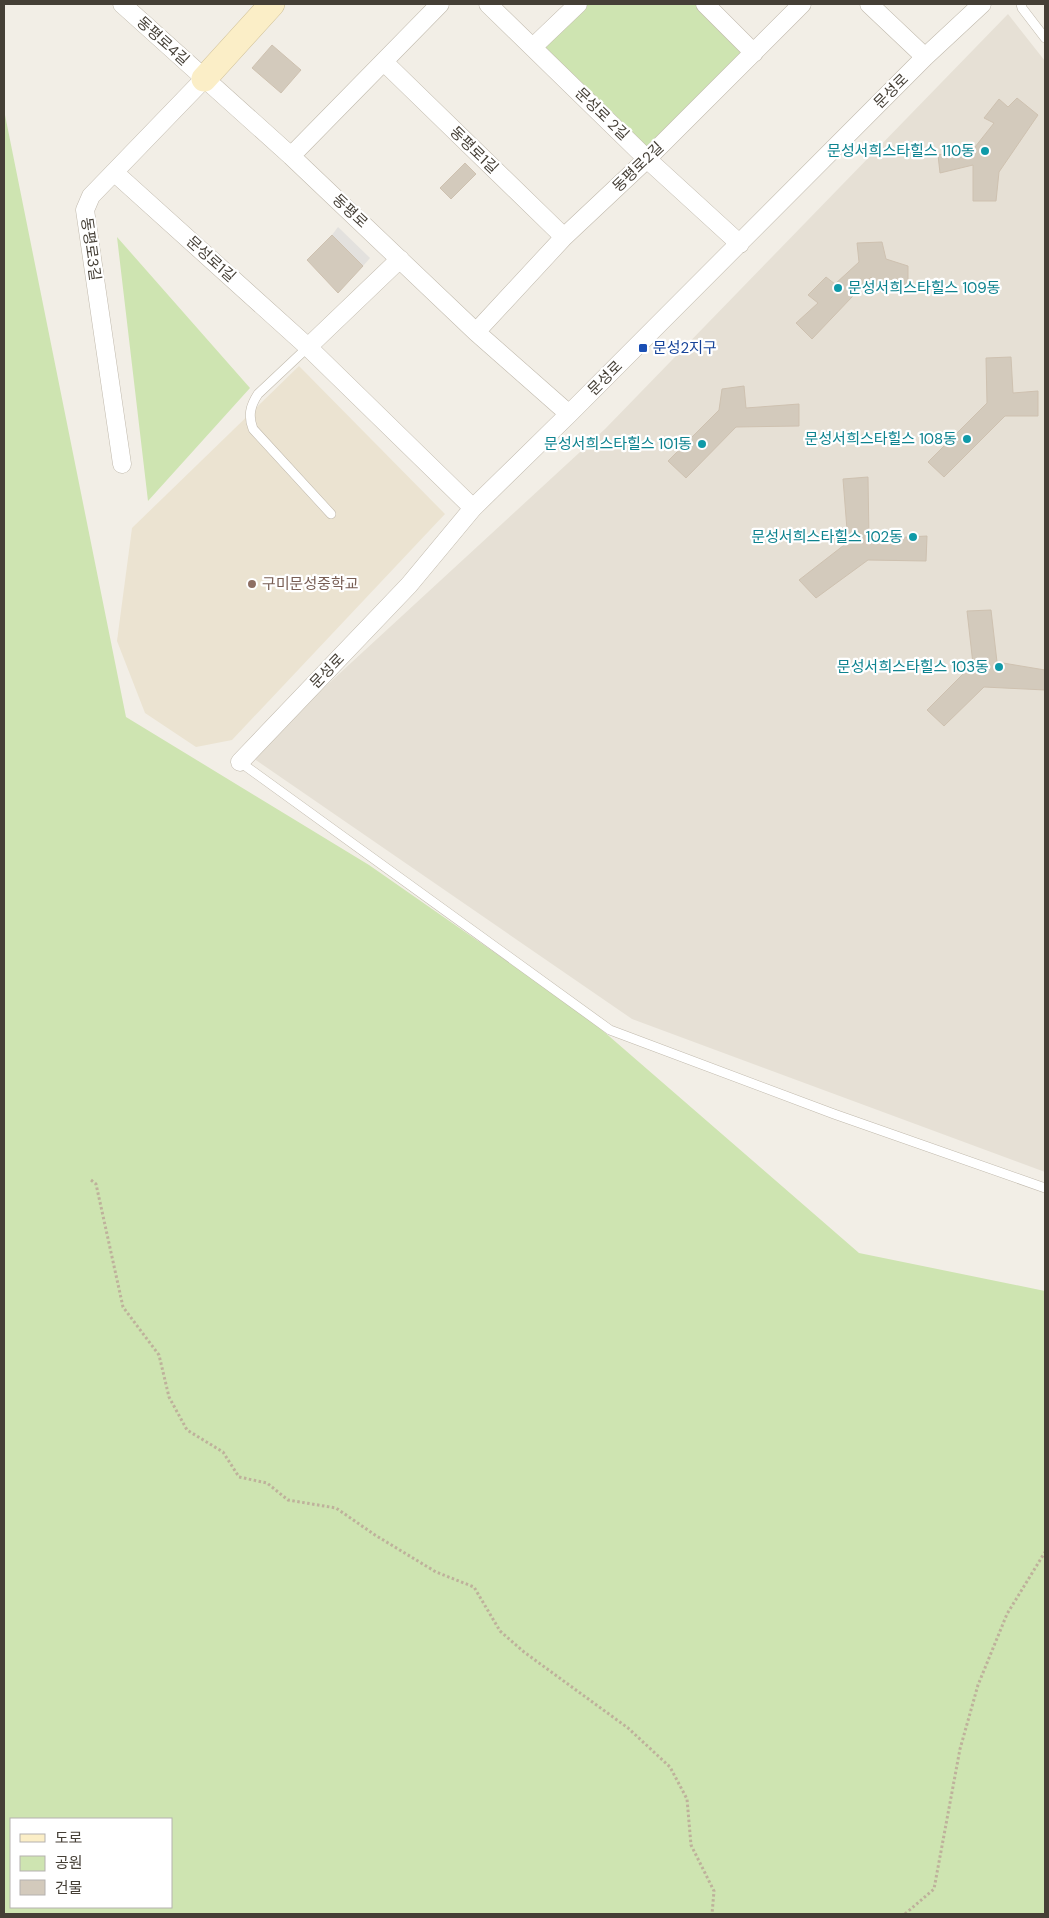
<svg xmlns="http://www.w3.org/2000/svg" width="1049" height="1918" viewBox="0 0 1049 1918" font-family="'DM Sans','Noto Sans KR',sans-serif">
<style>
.residential{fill:#e6e0d5}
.education{fill:#ebe3d1}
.green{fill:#cee4b1;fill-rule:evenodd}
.parking{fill:#e3e1de}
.building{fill:#d3cabc;stroke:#cec1b0}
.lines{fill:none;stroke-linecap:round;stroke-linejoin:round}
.lane-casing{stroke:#c0b9ac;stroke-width:10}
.street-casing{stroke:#c0b9ac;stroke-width:19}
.secondary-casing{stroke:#d0c098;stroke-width:26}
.path{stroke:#beb19b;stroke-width:3;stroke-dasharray:2.5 2.5;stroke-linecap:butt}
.lane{stroke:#fff;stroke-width:9}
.street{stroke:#fff;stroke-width:18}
.secondary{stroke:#fbeec7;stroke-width:25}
.culture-dot{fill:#0f9aa8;stroke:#fff;stroke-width:2}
.transit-dot{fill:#1a4fb4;stroke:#fff;stroke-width:2}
.education-dot{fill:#8d6e63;stroke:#fff;stroke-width:2}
.labels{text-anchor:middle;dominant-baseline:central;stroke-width:4.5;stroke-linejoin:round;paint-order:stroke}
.street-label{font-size:15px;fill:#453f36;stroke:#fff}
.culture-label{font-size:15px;fill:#0d838f;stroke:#fff;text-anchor:end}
.transit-label{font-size:15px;fill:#164399;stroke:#fff;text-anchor:start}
.education-label{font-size:15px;fill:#785e54;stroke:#fff;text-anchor:start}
</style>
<rect width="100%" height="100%" fill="#f2eee6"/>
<!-- residential -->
<path class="residential" d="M1008 14 1045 61V1172L632 1019 250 756 605 429Z"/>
<!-- education -->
<path class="education" d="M299 366 445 514 232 740 196 747 145 713 117 641 132 528Z"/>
<!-- green -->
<path class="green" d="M578 4H705L754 53 647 159 533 47Z
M4 110 126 717 369 865 587 1017 859 1253 1045 1291V1914H4ZM11 1819H171V1907H11Z
M117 237 250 388 148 501Z"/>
<!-- parking -->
<path class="parking" d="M338 227 370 258 363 266 332 235Z"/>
<!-- building -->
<path class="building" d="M272 45 301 70 281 93 252 68Z
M1017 98 1038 115 999 172 996 201H973V165L940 173 938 155 975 147 994 123 984 118 999 99 1008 107Z
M465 163 476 174 451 199 440 188Z
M332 235 363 266 338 293 307 260Z
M882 242 886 259 908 266V293L873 291 871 277 812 339 796 323 818 303 808 295 826 277 835 284 859 262 857 243Z
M1011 357 1013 393 1038 391V416H1005L944 477 928 462 987 403 986 358Z
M744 386 746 408 799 404V426L736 427 686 478 668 461 719 410 722 389Z
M868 477 869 539 927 536 926 561 868 560 816 598 799 580 848 542 843 479Z
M991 610 997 662 1045 670V690L984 687 944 726 927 710 973 664 967 611Z"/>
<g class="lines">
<!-- lane casing -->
<g class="lane-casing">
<path id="lane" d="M1021 4 1022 8 1045 38
M308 347 258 394C250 406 248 416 253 429L331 514
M240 762 610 1030 834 1114 1045 1188"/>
</g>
<!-- street casing -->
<g class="street-casing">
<path id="street" d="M122 4 291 156 476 332 569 414
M488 4 647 159 740 244
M705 4 754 53
M869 4 925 57
M533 47 578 4
M384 62 564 237
M291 156 440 4
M114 172 308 347 473 508
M476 332 564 237 647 159 802 4
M308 347 400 259
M122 464 85 210 91 196 204 79
M240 762 409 585 473 508 569 414 925 57 982 4"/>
</g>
<!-- secondary casing -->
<g class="secondary-casing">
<path id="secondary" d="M204 79 272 4"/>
</g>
<!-- path -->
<path class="path" d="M91 1180 96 1184 123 1307 159 1355 169 1397 187 1430 223 1452 239 1477 267 1483 288 1500 336 1508 375 1535 436 1572 474 1587 500 1631 524 1652 628 1728 670 1767 687 1799 691 1845 714 1891 712 1914
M905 1914 934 1889 960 1749 978 1685 1007 1614 1045 1552"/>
<!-- lane -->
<use href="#lane" class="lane"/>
<!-- street -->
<use href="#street" class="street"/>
<!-- secondary -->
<use href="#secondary" class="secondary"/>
</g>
<!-- markers -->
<g class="culture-dot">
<circle cx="985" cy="151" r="5"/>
<circle cx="838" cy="288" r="5"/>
<circle cx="967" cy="439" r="5"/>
<circle cx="702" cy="444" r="5"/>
<circle cx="913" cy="537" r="5"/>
<circle cx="999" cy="667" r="5"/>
</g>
<rect class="transit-dot" x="638" y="343" width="10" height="10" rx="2.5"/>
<circle class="education-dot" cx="252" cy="584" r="5"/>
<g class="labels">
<!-- street labels -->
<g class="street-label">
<text transform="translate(163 41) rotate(42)">동평로4길</text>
<text transform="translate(891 91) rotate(-45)">문성로</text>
<text transform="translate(602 114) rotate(44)">문성로 2길</text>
<text transform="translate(474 150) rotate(44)">동평로1길</text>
<text transform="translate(638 167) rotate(-44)">동평로2길</text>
<text transform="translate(350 211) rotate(43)">동평로</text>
<text transform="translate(91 249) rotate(82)">동평로3길</text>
<text transform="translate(211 259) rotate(42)">문성로1길</text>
<text transform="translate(605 378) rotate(-45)">문성로</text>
<text transform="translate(327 671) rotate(-46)">문성로</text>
</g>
<!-- culture labels -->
<g class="culture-label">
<text x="975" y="151">문성서희스타힐스 110동</text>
<text x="848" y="288" text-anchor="start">문성서희스타힐스 109동</text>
<text x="957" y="439">문성서희스타힐스 108동</text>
<text x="692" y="444">문성서희스타힐스 101동</text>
<text x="903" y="537">문성서희스타힐스 102동</text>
<text x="989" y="667">문성서희스타힐스 103동</text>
</g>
<!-- transit labels -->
<g class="transit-label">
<text x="653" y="348">문성2지구</text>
</g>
<!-- education labels -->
<g class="education-label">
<text x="262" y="584">구미문성중학교</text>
</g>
</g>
<!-- border -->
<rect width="1049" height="1918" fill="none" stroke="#453f36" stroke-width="10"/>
<!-- legend -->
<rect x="10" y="1818" width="162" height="90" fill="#ffffff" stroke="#b5b2af"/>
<rect x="20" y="1834" width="25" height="8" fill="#fbeec7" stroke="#b5b2af"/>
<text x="55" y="1843" font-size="15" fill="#453f36">도로</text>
<rect x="20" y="1856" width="25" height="15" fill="#cee4b1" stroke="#b5b2af"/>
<text x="55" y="1868" font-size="15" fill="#453f36">공원</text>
<rect x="20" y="1880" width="25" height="15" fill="#d3cabc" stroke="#b5b2af"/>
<text x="55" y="1893" font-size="15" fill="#453f36">건물</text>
</svg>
